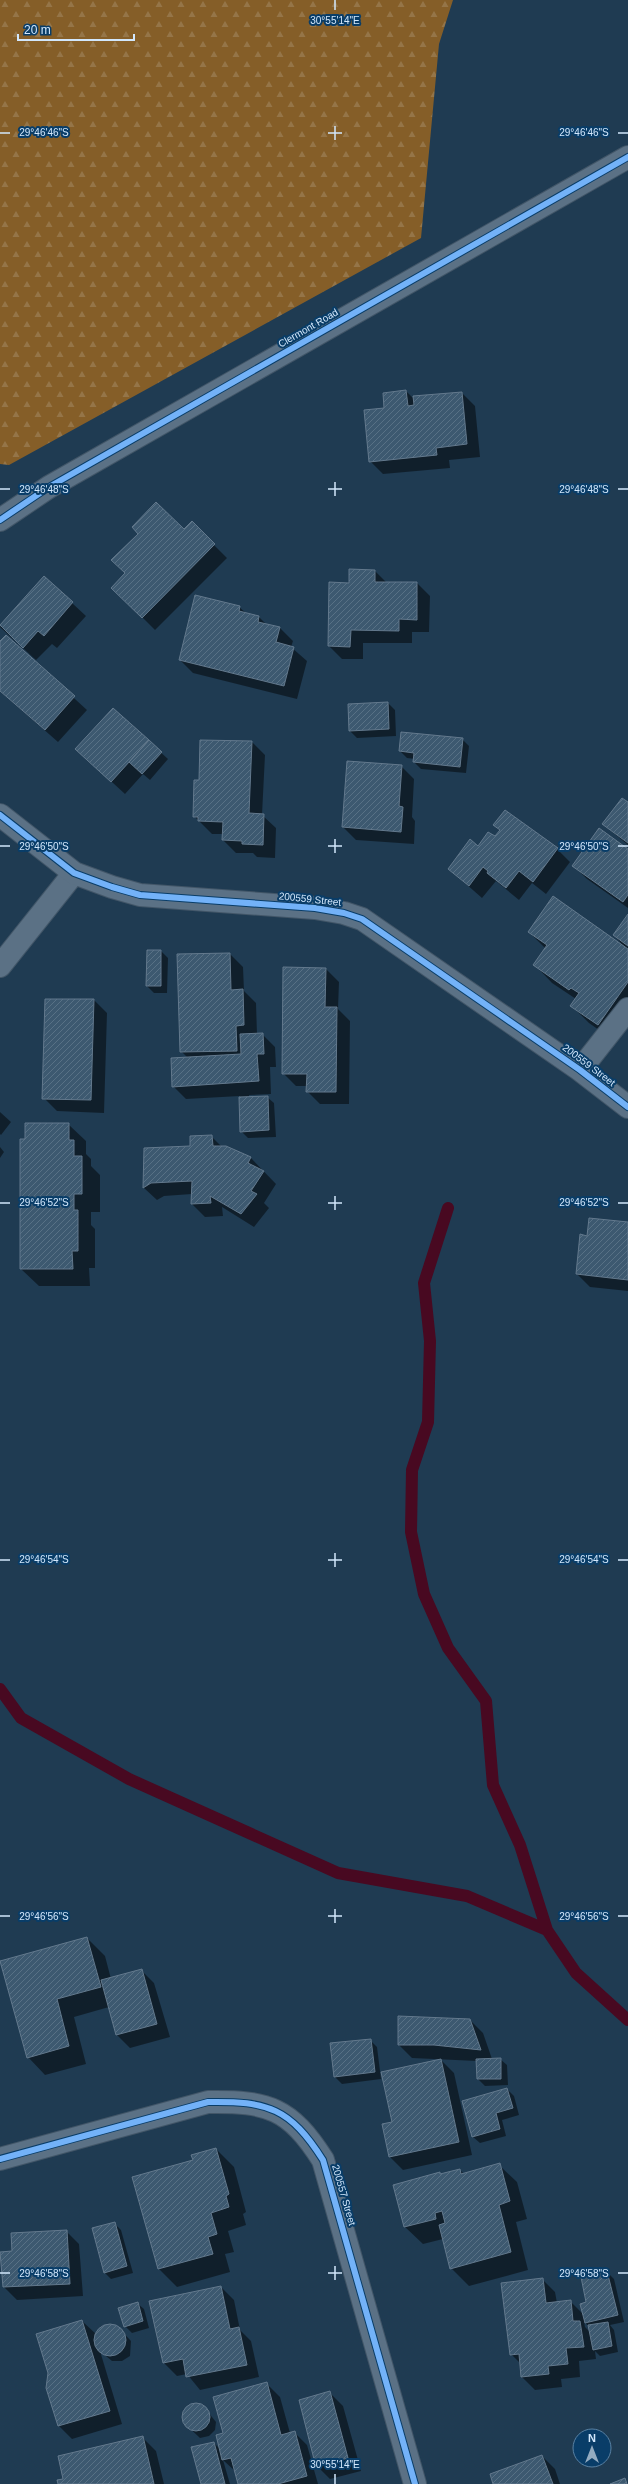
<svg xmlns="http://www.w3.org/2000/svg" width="628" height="2484" viewBox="0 0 628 2484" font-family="Arial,sans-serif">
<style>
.forest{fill:url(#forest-firs)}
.shadow{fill:#0007;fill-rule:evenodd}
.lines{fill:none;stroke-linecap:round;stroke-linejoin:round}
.stream{stroke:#480921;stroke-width:12}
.building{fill:url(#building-hatch);stroke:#63798d}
.service-casing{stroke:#425668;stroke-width:24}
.minor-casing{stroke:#425668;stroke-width:24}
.tertiary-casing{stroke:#425668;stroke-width:24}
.service{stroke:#5b7185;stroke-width:22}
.minor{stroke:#5b7185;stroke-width:22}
.tertiary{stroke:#5b7185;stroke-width:22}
.cycleway-casing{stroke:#093d68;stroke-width:8}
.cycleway{stroke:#73b2f8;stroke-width:6}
.ticks{fill:none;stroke:#d2e7fc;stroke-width:1.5}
.labels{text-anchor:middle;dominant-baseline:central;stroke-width:4;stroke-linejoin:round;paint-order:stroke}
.street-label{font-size:10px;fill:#d2e7fc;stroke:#093d68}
.ticks-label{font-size:10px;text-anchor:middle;fill:#d2e7fc;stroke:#093d68;stroke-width:4;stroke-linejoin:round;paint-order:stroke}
</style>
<defs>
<pattern id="forest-firs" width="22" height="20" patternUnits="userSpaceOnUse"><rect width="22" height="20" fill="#855e28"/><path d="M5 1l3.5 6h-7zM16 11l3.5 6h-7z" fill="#957548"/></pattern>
<pattern id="building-hatch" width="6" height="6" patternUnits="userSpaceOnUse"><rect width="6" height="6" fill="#3d5970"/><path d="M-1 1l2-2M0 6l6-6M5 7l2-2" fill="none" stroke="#587185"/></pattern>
</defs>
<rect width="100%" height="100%" fill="#1f3b52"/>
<!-- forest -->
<path class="forest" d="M0 0H453L439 44 421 238 9 465 0 464Z"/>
<!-- shadow -->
<path class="shadow" d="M406 391 415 400 462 393 475 406 480 457 449 460 450 468 383 474 370 461 385 409Z
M184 531 214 545 227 558 155 630 113 588Z
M375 571 387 583H417L430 596 429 632H412V643H363V659H342L329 646 350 584Z
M44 577 86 616 57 648 52 644 36 660 0 627Z
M239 607 246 613 259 617 268 626 280 628 293 641 291 647 307 661 297 699 193 673 180 660Z
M6 636 87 710 58 742 0 691V643Z
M388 703 395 710 396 736 357 738 350 731 349 705Z
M113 709 168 759 150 780 143 774 125 794 76 749Z
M462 739 469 746 466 773 421 769 414 762 415 759 407 758 400 751Z
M252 742 265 755 262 815 276 828 275 858 257 857 253 853H236L223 840 224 834H212L194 816 200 781Z
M401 766 414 779 412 817 415 821 414 844 356 840 343 827Z
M628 803V845L603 824Z
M505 811 557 849 570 862 546 894 532 883 519 900 496 881 482 898 449 869 495 837 500 831 495 825Z
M628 850V908L587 879 574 866Z
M628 916V1024L616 1042 589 1023 572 1006 576 999 552 983 535 965 546 949 529 932 626 949 614 935Z
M161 951 168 958 167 993H154L147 986Z
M230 954 243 967 244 991 256 1003 257 1034H262L275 1047 276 1067H270L271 1094 249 1095V1097H267L274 1103 276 1137 248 1138 241 1131 240 1096 186 1099 173 1086 188 1058 181 1051Z
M326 969 339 982 338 1009 350 1021 349 1104H320L307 1091 308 1086H296L283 1073Z
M94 1000 107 1013 104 1113 57 1111 44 1098Z
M0 1112 11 1122 1 1135 0 1134Z
M68 1124 86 1141V1154L91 1159V1166L100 1175V1212H91V1225L95 1229V1268H89L90 1286H39L21 1269 26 1140Z
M211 1136 222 1147 250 1157 276 1184 264 1203 269 1208 254 1227 222 1207 223 1216 205 1217 192 1204V1194L164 1196 157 1200 144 1188 145 1149 191 1147Z
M0 1147 4 1152 0 1158Z
M628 1223V1291L590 1287 577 1274 588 1237Z
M87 1938 105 1956 111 1979 141 1970 154 1983 170 2037 130 2048 117 2035 109 2007 74 2017 86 2064 45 2075 28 2057Z
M470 2020 483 2033 492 2059H500L507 2065 508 2085 485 2086 478 2079 477 2061 412 2058 399 2045Z
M370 2040 377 2047 381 2079 342 2084 335 2077 332 2044Z
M441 2060 454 2073 472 2155 403 2170 390 2157 393 2123Z
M507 2089 514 2096 519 2115 502 2120 506 2136 480 2143 473 2137Z
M216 2149 234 2167 246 2212 243 2214 246 2225 228 2231 234 2252 225 2254 230 2272 177 2287 159 2269 133 2178 194 2160Z
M499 2165 517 2182 527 2219 516 2222 528 2270 469 2286 451 2268 443 2239 423 2244 405 2227 439 2173 441 2175 460 2170 464 2174Z
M114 2223 121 2230 133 2273 111 2279 104 2272Z
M66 2231 79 2244 83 2296 17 2300 4 2287 2 2253 13 2252Z
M607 2272 614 2279 624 2322 610 2325 614 2330 618 2352 600 2356 595 2351 596 2359 579 2361 580 2377 561 2379 562 2387 535 2390 522 2377 521 2364 511 2354 542 2279 555 2292 557 2303 570 2301 584 2315ZM584 2321 589 2327 590 2332 585 2327Z
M221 2287 234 2300 240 2330 251 2341 259 2377 200 2390 187 2374 177 2376 164 2363Z
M137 2303 144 2309 149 2328 132 2333 125 2326Z
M82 2321 96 2334 108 2325 118 2327 131 2341 130 2356 122 2361H112L100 2351 122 2424 72 2439 59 2426Z
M267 2384 280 2397 290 2433 294 2432 307 2445 318 2484H239L236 2472 223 2460 230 2484H202L214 2443 221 2450 225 2433Z
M330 2393 343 2406 361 2471 330 2479 317 2466Z
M191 2404 204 2407 216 2422 215 2430 209 2436 200 2438 183 2422 182 2414Z
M143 2438 156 2451 164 2484H59Z
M542 2456 555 2469 560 2484H494Z"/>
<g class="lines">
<!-- stream -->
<path class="stream" d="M448 1208 424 1283 430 1341 428 1422 412 1470 411 1532 424 1594 448 1648 486 1701 493 1785 520 1845 547 1930
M0 1689 21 1718 129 1779 338 1873 467 1896 547 1930 576 1973 628 2020"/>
</g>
<!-- building -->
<path class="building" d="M406 390 408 406 414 405 413 396 462 392 467 444 436 448 437 455 369 462 364 410 384 408 383 393Z
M156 502 184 529 192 521 215 544 142 618 111 588 125 573 111 560 138 534 132 527Z
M349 569 375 570V582H417V620L399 619V631L351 630 350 647 328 646 329 582 349 583Z
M44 576 73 602 44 636 38 631 23 648 0 625Z
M195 595 240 606 239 611 259 616 258 622 280 627 276 642 294 647 284 686 179 660Z
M6 635 75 696 45 730 0 691V641Z
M388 702 389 729 349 731 348 704Z
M113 708 149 740 111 782 75 749Z
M401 732 463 738 460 767 413 762 414 753 399 751Z
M149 740 162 752 142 774 129 762Z
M200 740 252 741 249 813 264 814 263 845 242 844V841L222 840 223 822 198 821V817H193L194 780H199Z
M347 761 402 765 399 806 403 807 401 832 342 827Z
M622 798 628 802V843L602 824Z
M505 810 558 848 533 882 519 871 506 888 487 873 488 871 483 867 469 886 448 869 470 839 478 846 488 832 495 836 500 830 493 825Z
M599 828 628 849V895L623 902 572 866Z
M553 896 628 949V982L598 1025 570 1006 579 993 571 988 569 990 533 965 547 945 528 932Z
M628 914V946L613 935Z
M147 950H161V986H146Z
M230 953 231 990 243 989 244 1025 236 1026 237 1051 180 1052 177 954Z
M283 967 326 968 325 1007H337L336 1092H306L307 1074H282Z
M45 999H94L91 1100 42 1099Z
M263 1033 264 1054H257L259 1081 172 1087 171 1058 241 1054 240 1034Z
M268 1096 269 1130 240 1132 239 1097Z
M25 1123H69V1140H74V1156H82V1194H74V1210H78V1251H72L73 1269H20V1139H25Z
M212 1135 213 1146H226L251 1157 248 1163 264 1171 251 1191 257 1194 241 1214 210 1196 211 1203 191 1204 192 1181 151 1183 143 1188 144 1148 190 1146V1136Z
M589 1218 628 1222V1280L576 1274 580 1234 587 1236Z
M87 1937 101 1987 57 1999 69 2046 27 2058 0 1961Z
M142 1969 157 2024 116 2035 101 1980Z
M398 2016 470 2019 481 2050 434 2045H398Z
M371 2039 375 2072 334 2077 330 2043Z
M501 2058V2079H477L476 2059Z
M441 2059 459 2142 389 2157 382 2124 392 2122 381 2072Z
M507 2088 513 2108 496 2113 500 2129 472 2137 462 2101Z
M216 2148 229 2194 226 2196 229 2207 211 2213 217 2234 208 2237 213 2254 158 2269 132 2177 193 2160 191 2155Z
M500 2163 510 2201 499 2205 511 2252 450 2269 439 2225 445 2223 442 2211 435 2213 436 2219 404 2227 393 2185 440 2172V2174L460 2169 461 2174Z
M115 2222 127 2266 104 2273 92 2228Z
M67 2230 70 2284 3 2287 0 2252 12 2251 11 2233Z
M607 2271 618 2315 585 2323 580 2304 586 2302 581 2277Z
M543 2278 546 2303 571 2300 573 2321H580L584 2347 566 2348 568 2364 548 2366 549 2374 521 2377 519 2354 510 2355 501 2283Z
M221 2286 230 2329 239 2327 247 2365 186 2377 183 2359 163 2363 149 2301Z
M138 2302 143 2321 124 2327 118 2308Z
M82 2320 110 2411 58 2426 46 2388 48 2373 36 2334Z
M608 2322 612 2346 593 2350 588 2325Z
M94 2340a16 16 0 1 1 32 0a16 16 0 1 1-32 0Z
M267 2382 281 2435 295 2431 307 2476 278 2484H238L231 2458 222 2460 216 2435 223 2433 213 2397Z
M330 2391 348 2458 316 2467 299 2400Z
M182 2417a14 14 0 1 1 28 0a14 14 0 1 1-28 0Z
M143 2436 154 2484H58L57 2480 63 2479 58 2456Z
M214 2442 225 2484H201L191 2447Z
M542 2455 553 2484H493L490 2474Z
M625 2478 627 2484H610Z"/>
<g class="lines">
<!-- service casing -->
<g class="service-casing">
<path id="service" d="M0 966 74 873"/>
</g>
<!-- minor casing -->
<g class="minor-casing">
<path id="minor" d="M0 815 74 873 112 887 140 895 315 908 344 913 362 919 580 1070 628 1107
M580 1070 628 1009
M0 2159 208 2102C268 2101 290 2108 323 2160L415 2484"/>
</g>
<!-- tertiary casing -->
<g class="tertiary-casing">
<path id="tertiary" d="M0 520 49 487 628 157"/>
</g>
<!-- service -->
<use href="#service" class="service"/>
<!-- minor -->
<use href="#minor" class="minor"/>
<!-- tertiary -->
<use href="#tertiary" class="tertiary"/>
<!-- cycleway casing -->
<g class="cycleway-casing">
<path id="cycleway" d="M0 520 49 487 628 157
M0 815 74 873 112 887 140 895 315 908 344 913 362 919 580 1070 628 1107
M0 2159 208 2102C268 2101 290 2108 323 2160L415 2484"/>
</g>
<!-- cycleway -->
<use href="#cycleway" class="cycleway"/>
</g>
<!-- ticks -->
<path class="ticks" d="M335 0V10M335 126V140M0 133H10M328 133H342M618 133H628M335 482V496M0 489H10M328 489H342M618 489H628M335 839V853M0 846H10M328 846H342M618 846H628M335 1196V1210M0 1203H10M328 1203H342M618 1203H628M335 1553V1567M0 1560H10M328 1560H342M618 1560H628M335 1909V1923M0 1916H10M328 1916H342M618 1916H628M335 2266V2280M0 2273H10M328 2273H342M618 2273H628M335 2474V2484"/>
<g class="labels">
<!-- street labels -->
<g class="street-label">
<text transform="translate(308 328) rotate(-30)">Clermont Road</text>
<text transform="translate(310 899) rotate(6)">200559 Street</text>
<text transform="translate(589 1065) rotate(37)">200559 Street</text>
<text transform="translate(344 2195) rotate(74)">200557 Street</text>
</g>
</g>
<g class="ticks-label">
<text x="335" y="24">30°55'14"E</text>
<text x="44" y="136">29°46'46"S</text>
<text x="584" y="136">29°46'46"S</text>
<text x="44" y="493">29°46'48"S</text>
<text x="584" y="493">29°46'48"S</text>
<text x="44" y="850">29°46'50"S</text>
<text x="584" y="850">29°46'50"S</text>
<text x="44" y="1206">29°46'52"S</text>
<text x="584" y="1206">29°46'52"S</text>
<text x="44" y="1563">29°46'54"S</text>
<text x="584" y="1563">29°46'54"S</text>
<text x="44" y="1920">29°46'56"S</text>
<text x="584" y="1920">29°46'56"S</text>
<text x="44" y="2277">29°46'58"S</text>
<text x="584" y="2277">29°46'58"S</text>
<text x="335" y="2468">30°55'14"E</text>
</g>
<!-- north arrow -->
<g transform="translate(592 2448)"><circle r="19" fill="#093d68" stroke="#5981a3"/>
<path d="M0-3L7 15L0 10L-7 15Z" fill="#93abc0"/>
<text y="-6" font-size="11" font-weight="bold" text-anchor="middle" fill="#d2e7fc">N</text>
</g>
<!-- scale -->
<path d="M18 34v6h116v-6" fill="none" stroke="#d2e7fc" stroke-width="2"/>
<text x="24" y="34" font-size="12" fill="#d2e7fc" stroke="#093d68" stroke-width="3" paint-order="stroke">20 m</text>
</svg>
